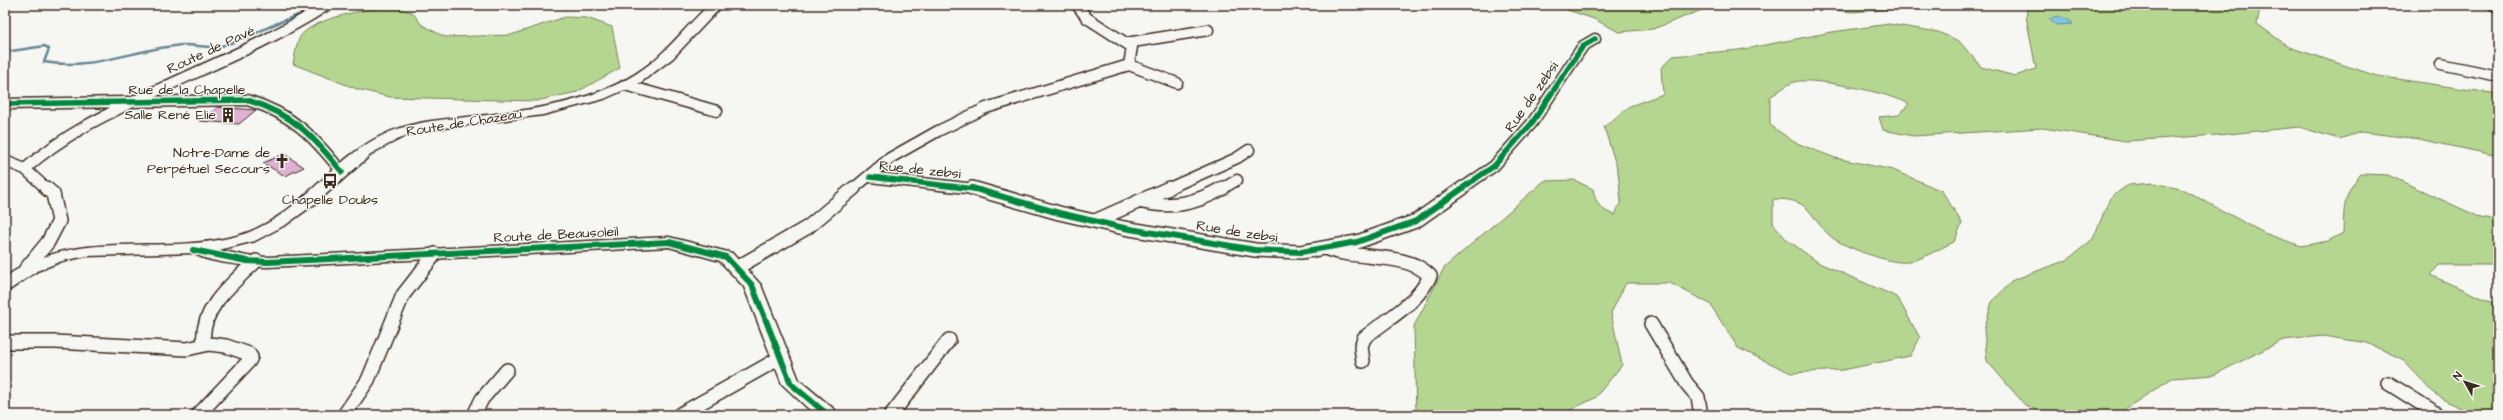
<svg xmlns="http://www.w3.org/2000/svg" width="2503" height="420" viewBox="0 0 2503 420" font-family="'Architects Daughter',sans-serif">
<style>
.green{fill:#b5d690;stroke:#788057}
.water{fill:#83c4e3;stroke:#668694}
.lines{fill:none;stroke-linecap:round;stroke-linejoin:round}
.stream{stroke:#668694;stroke-width:2.5}
.building{fill:#dfb1d3;stroke:#3b2a1e}
.street-far1-casing{stroke:#3b2a1e;stroke-width:13}
.street-casing{stroke:#3b2a1e;stroke-width:16}
.secondary-casing{stroke:#3b2a1e;stroke-width:3}
.street-far1{stroke:#f6f6f2;stroke-width:10}
.street{stroke:#f6f6f2;stroke-width:13}
.secondary{fill:#f6f6f2;fill-rule:evenodd}
.cycleway-far1-casing{stroke:#f6f6f2;stroke-width:8}
.cycleway-casing{stroke:#f6f6f2;stroke-width:9}
.cycleway-far1{stroke:#00873e;stroke-width:5.5}
.cycleway{stroke:#00873e;stroke-width:6}
.labels{text-anchor:middle;dominant-baseline:central;stroke-width:3;stroke-linejoin:round;paint-order:stroke}
.street-label{font-size:14px;fill:#3b2a1e;stroke:#f6f6f2}
.poi-label{font-size:14px;fill:#3b2a1e;stroke:#f6f6f2;text-anchor:end}
</style>
<rect width="100%" height="100%" fill="#f6f6f2"/>
<filter id="ink" filterUnits="userSpaceOnUse"><feTurbulence type="fractalNoise" baseFrequency=".025" numOctaves="2"/><feDisplacementMap in="SourceGraphic" scale="8" xChannelSelector="R" yChannelSelector="G"/><feConvolveMatrix kernelMatrix="1 2 1 2 8 2 1 2 1" color-interpolation-filters="sRGB"/></filter>
<g filter="url(#ink)">
<!-- green -->
<path class="green" d="M1553 5H1771L1707 8 1653 29 1619 32 1594 19Z
M1792 5H1949L1851 12Z
M2028 5H2266L2260 8 2257 24 2289 47 2377 76 2498 94V156L2419 139 2361 132 2339 139 2299 127 2218 135 2126 141 2043 128 1913 136 1883 130 1879 117 1899 115 1909 104C1894 94 1811 76 1794 82 1786 85 1778 92 1770 97V125L1794 142 1835 158 1893 170 1942 191 1962 223 1954 242C1940 248 1923 259 1909 262 1892 265 1840 246 1829 235 1806 212 1811 199 1773 199V223L1786 239 1819 263 1897 297 1920 338 1910 356 1843 370 1791 373 1738 348 1710 304 1670 283H1626L1611 313 1622 365 1595 398 1560 415H1416L1414 326 1444 268 1544 181 1574 180 1593 189C1596 204 1600 210 1615 215L1621 201 1618 171 1604 127 1630 106 1663 94 1661 68 1673 56 1739 50 1832 32 1889 24 1938 32 1959 41 1981 67 2015 76 2036 69 2026 16Z
M389 7 412 12 422 25 445 37 511 35 565 17 587 18 612 27 620 68 577 92 536 101 390 97 357 89 293 64C295 56 296 44 300 37 312 18 368 9 389 7Z
M2361 174 2388 175 2477 216 2498 221V265H2439L2430 275 2498 305V415H2471L2435 394 2402 359 2367 343 2323 336 2283 340 2214 375 2172 378 2116 415H2049L2025 405 1987 361 1984 330 1992 302 2013 280 2067 260 2093 239 2110 198 2128 185 2154 183 2184 190 2264 233 2301 246 2328 241 2343 233C2344 208 2343 194 2361 174Z"/>
<!-- water -->
<path class="water" d="M2057 16 2068 19 2073 24 2056 25 2049 19Z"/>
<g class="lines">
<!-- stream -->
<path class="stream" d="M340 7 361 5
M5 52 45 46 49 49 44 62C92 71 135 49 182 45 195 44 208 49 221 46 251 39 276 20 306 13"/>
</g>
<!-- building -->
<path class="building" d="M218 107 255 110H256L239 124 199 121Z
M284 154 304 167 285 176 263 163Z"/>
<g class="lines">
<!-- street-far1 casing -->
<g class="street-far1-casing">
<path id="street-far1" d="M1077 5 1087 18 1132 47 1129 65
M1126 43 1208 30
M2441 64 2498 76
M625 85 717 111
M5 104 247 100C293 114 313 136 342 172
M5 161 25 169 47 189
M25 169C65 133 111 112 160 89 216 63 274 39 327 5
M870 177 975 189
M853 189 890 158 938 131 986 108 1129 65 1177 83
M1167 189 1237 158 1249 150
M1222 189 1237 180
M1461 189 1494 166 1532 123 1583 46 1595 39"/>
</g>
<!-- street casing -->
<g class="street-casing">
<path id="street" d="M972 188 1059 213 1124 228 1255 250 1301 252 1357 242 1416 221 1463 188
M1139 201C1171 209 1195 204 1223 188
M1095 221 1169 188
M1325 248C1357 261 1407 251 1430 276 1416 305 1388 318 1364 338L1361 347 1363 361
M738 267 808 227 854 188
M25 270 48 242 59 221 53 194 46 188
M1651 324 1687 384 1698 397 1701 415
M5 342H55L187 349 209 344 226 346 249 354 251 357 249 361 198 415
M204 344C199 309 233 283 256 261
M2388 383 2439 415
M344 415 368 380 403 295 435 254
M474 415 482 399 507 370
M679 415 780 358
M891 415 949 340"/>
</g>
<!-- secondary casing -->
<g class="secondary-casing">
<path id="secondary" d="M709 5H723L673 58 640 83 604 99 543 115 436 129 405 136 374 152 316 203 287 224 255 241 219 250 247 256 268 257 669 237 732 253 761 285 799 380 835 410 838 415H815L782 384 744 287 720 261 669 247 268 267C255 267 202 262 195 253L87 256 62 261 37 271 11 289 5 291V277C79 226 153 256 233 237 296 222 327 162 381 136 417 118 457 119 496 114 548 108 609 97 651 63 672 46 689 23 709 5Z
M2484 5H2498V13Z"/>
</g>
<!-- street-far1 -->
<use href="#street-far1" class="street-far1"/>
<!-- street -->
<use href="#street" class="street"/>
<!-- secondary -->
<use href="#secondary" class="secondary"/>
<!-- cycleway-far1 casing -->
<g class="cycleway-far1-casing">
<path id="cycleway-far1" d="M5 104 247 100C293 114 313 136 342 172
M870 177 975 189
M1461 189 1494 166 1532 123 1583 46 1595 39"/>
</g>
<!-- cycleway casing -->
<g class="cycleway-casing">
<path id="cycleway" d="M972 188 1059 213 1124 228 1255 250 1301 252 1357 242 1416 221 1463 188
M193 250 247 261 268 262 669 242 726 257 752 285 791 384 828 415"/>
</g>
<!-- cycleway-far1 -->
<use href="#cycleway-far1" class="cycleway-far1"/>
<!-- cycleway -->
<use href="#cycleway" class="cycleway"/>
</g>
</g>
<!-- icons -->
<defs>
<g id="building-bare" transform="scale(1.2)"><path d="M-4-6H4V6H1V3H-1V6H-4ZM-2.5-4.3h1.7v1.8h-1.7ZM.8-4.3h1.7v1.8H.8ZM-2.5-1h1.7V.8h-1.7ZM.8-1h1.7V.8H.8Z" fill="#3b2a1e" stroke="#f6f6f2" stroke-width="2.5" paint-order="stroke"/></g>
<g id="church-bare" transform="scale(1.2)"><path d="M-1.2-6h2.4v3.5h3.3v2.4h-3.3V6h-2.4V-.1h-3.3v-2.4h3.3Z" fill="#3b2a1e" stroke="#f6f6f2" stroke-width="2.5" paint-order="stroke"/></g>
<g id="bus-bare" transform="scale(1.2)"><path d="M-5-6H5V4H4V6H2V4H-2V6H-4V4H-5ZM-3.5-4V0h7V-4ZM-3.5 1.2v1.5H-2V1.2ZM2 1.2v1.5H3.5V1.2Z" fill="#3b2a1e" stroke="#f6f6f2" stroke-width="2.5" paint-order="stroke"/></g>
</defs>
<g fill-rule="evenodd">
<use href="#building-bare" x="228" y="115"/>
<use href="#church-bare" x="282" y="161"/>
<use href="#bus-bare" x="330" y="181"/>
</g>
<g class="labels">
<!-- street labels -->
<g class="street-label">
<text transform="translate(211 50) rotate(-25)">Route de Pavé</text>
<text x="187" y="90">Rue de la Chapelle</text>
<text transform="translate(1532 97) rotate(-55)">Rue de zebsi</text>
<text transform="translate(464 123) rotate(-9)">Route de Chazeau</text>
<text transform="translate(920 170) rotate(6)">Rue de zebsi</text>
<text transform="translate(1237 232) rotate(9)">Rue de zebsi</text>
<text transform="translate(556 235) rotate(-3)">Route de Beausoleil</text>
</g>
<!-- poi labels -->
<g class="poi-label">
<text x="216" y="115">Salle René Elie</text>
<text x="270" y="153">Notre-Dame de<tspan x="270" dy="16">Perpétuel Secours</tspan></text>
<text x="330" y="200" text-anchor="middle">Chapelle Doubs</text>
</g>
</g>
<!-- margin -->
<rect width="2503" height="420" fill="none" stroke="#f6f6f2" stroke-width="20"/>
<rect x="10" y="10" width="2483" height="400" fill="none" stroke="#3b2a1e" stroke-width="1.5" filter="url(#ink)"/>
<!-- north arrow -->
<g transform="translate(2465 382) rotate(309)" stroke="#f6f6f2" stroke-width="3" paint-order="stroke">
<path d="M0-3L7 15L0 10L-7 15Z" fill="#3b2a1e"/>
<text y="-6" font-size="11" font-weight="bold" text-anchor="middle" fill="#3b2a1e">N</text>
</g>
</svg>
